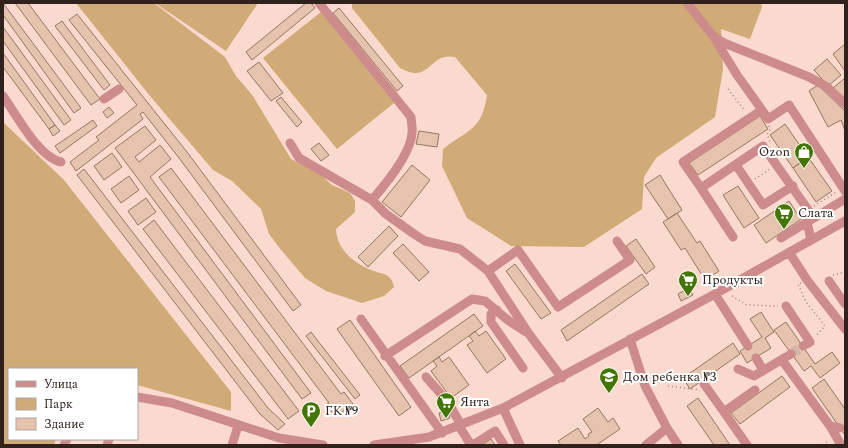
<svg xmlns="http://www.w3.org/2000/svg" width="848" height="448" viewBox="0 0 848 448" font-family="Spectral,serif">
<style>
.green{fill:#d0ab77}
.building{fill:#e5c3ac;stroke:#967761}
.lines{fill:none;stroke-linecap:round;stroke-linejoin:round}
.minor-tunnel{stroke:#d2b4ab;stroke-width:9;stroke-dasharray:9 4.5;stroke-linecap:butt}
.path{stroke:#a0877f;stroke-width:1.5;stroke-dasharray:1 3;stroke-linecap:butt}
.minor{stroke:#cd8b8c;stroke-width:9}
.labels{text-anchor:middle;dominant-baseline:central;stroke-width:4;stroke-linejoin:round;paint-order:stroke}
.poi-label{font-size:13px;fill:#30211c;stroke:#fff;text-anchor:start}
</style>
<rect width="100%" height="100%" fill="#fad9cf"/>
<!-- green -->
<path class="green" d="M76 3H154L225 57 236 76 253 96 291 159 321 175 332 185 350 193 355 201V212L336 229C337 249 352 262 371 270 381 274 392 273 394 287L384 296 362 303 326 291 305 278 282 251 269 234 261 209 232 181 213 170 150 96Z
M155 3H258L226 51Z
M352 3H761L762 7 750 39 721 29 723 69 715 117 656 158 644 177 642 209 584 247 511 246 467 218 442 166 443 149C469 129 482 130 487 95L455 57C428 52 431 85 400 68L352 8Z
M321 12 394 103 337 149 263 58Z
M3 122 64 180 231 392V411L137 385V369H9V439H56L54 445H3Z"/>
<!-- building -->
<path class="building" d="M3 3 81 108 74 113 3 15Z
M15 3H28L100 99 91 105Z
M306 3H311L315 8 252 60 246 52Z
M339 8 403 86 397 91 333 13Z
M77 14 187 152 301 305 293 311 179 158 143 112 140 114 143 119 76 171 70 162 99 140 96 137 137 105 69 20Z
M62 21 110 85 104 90 55 26Z
M3 27 71 120 64 125 3 41Z
M845 44V71L833 54Z
M3 53 55 125 49 129 3 67Z
M827 59 841 75 828 86 814 70Z
M259 62 283 93 271 101 247 71Z
M845 78V100L833 88Z
M818 85 845 111V131L841 120 828 127 809 91Z
M281 97 302 122 297 127 276 101Z
M109 107 114 113 107 118 103 112Z
M760 116 768 129 698 175 689 163Z
M93 120 97 126 60 153 55 146Z
M785 124 808 157 793 168 770 135Z
M55 125 60 131 53 136 49 129Z
M145 126 156 140 135 157 139 162 160 145 171 159 150 177 311 393 302 399 115 148Z
M419 131 439 134 437 147 416 144Z
M319 143 329 155 321 161 311 149Z
M112 153 122 167 104 180 94 166Z
M808 157 832 191 816 202 793 168Z
M412 165 430 180 401 217 382 202Z
M171 168 341 394 344 392 353 404 335 417 327 404 329 403 159 177Z
M84 169 268 408 285 424 278 430 260 414 77 175Z
M660 175 682 210 668 219 645 185Z
M129 176 139 190 121 203 111 189Z
M738 186 759 218 744 228 723 195Z
M146 198 156 212 138 225 128 211Z
M789 201 798 215 800 214 803 218 766 243 754 225Z
M677 213 697 243 700 241 719 271 705 280 685 248 681 250 663 222Z
M154 220 299 411 288 419 143 229Z
M389 226 398 236 368 267 358 257Z
M636 239 655 267 646 274 626 246Z
M403 244 429 272 419 281 393 253Z
M515 264 551 313 541 319 506 271Z
M642 274 649 284 567 341 561 330Z
M689 288 693 295 681 301 678 294Z
M761 312 774 332 765 338 771 348 747 363 740 351 762 337 750 319Z
M474 314 483 326 409 378 400 366Z
M350 320 411 407 399 416 337 329Z
M786 322 815 364 832 352 840 363 820 378 811 366 804 371 774 330Z
M475 331 479 336 486 331 506 359 487 373 467 345 473 341 469 336Z
M311 332 360 395 355 399 306 336Z
M733 343 740 354 690 389 683 378Z
M439 357 442 362 449 357 469 385 451 398 431 371 437 366 433 361Z
M782 376 790 387 740 424 731 413Z
M824 379 845 409V435L812 388Z
M698 398 730 445H714L687 406Z
M598 408 608 422 613 418 620 429 598 444 599 445H561L558 441 578 428 585 439 589 436 588 434 592 432 583 419Z
M448 411 450 418 441 421 439 413Z
M491 439 495 445H482Z"/>
<g class="lines">
<!-- minor-tunnel -->
<path class="minor-tunnel" d="M791 354 803 346"/>
<!-- path -->
<path class="path" d="M728 89 745 111
M769 126 770 130 767 134 770 142
M755 179 770 169
M814 206 836 192
M833 275 845 272
M801 283 798 284 806 302 825 326 816 336
M732 296 747 305 778 306
M668 386 700 390
M823 445 829 440"/>
<!-- minor -->
<path class="minor" d="M687 3 713 36 724 43 809 77 827 87 845 104
M713 36 737 75 762 110 683 162 701 188 763 146 809 211 807 222 811 240
M3 96C16 114 38 157 61 162
M104 99 119 89
M762 110 768 119 789 105 845 191
M290 143 299 158 372 200C385 185 411 153 412 133 413 128 411 122 411 117L319 3
M736 165 763 205 793 186
M701 188 733 237
M372 200 386 214 414 234 425 241 460 249 488 271 529 334 562 378
M781 238 845 199
M789 252 807 280 845 329
M488 271 518 250 558 307 630 260 617 241
M829 281 845 304
M715 294 748 346
M786 306 810 342 803 346
M497 310 491 314V322L523 368
M361 319 442 433
M630 339 645 386 667 428
M385 356 472 299 485 301 509 321 526 332
M756 358 763 370
M782 360 830 426 840 428
M738 369 754 376 791 354
M426 377 448 402 461 425
M704 384 724 412
M137 397 172 403 279 438 323 445
M503 408 520 445
M459 426 471 445
M830 426 841 445
M64 445 67 439
M107 445 109 439
M232 445 238 426
M374 445 429 437 503 408 715 294 845 221
M473 445 495 431 504 445
M646 445 667 428 678 445
M747 445 724 412 755 390"/>
</g>
<!-- icons -->
<defs>
<g id="shop-pin" transform="scale(1)"><path d="M0 17L-7.5 6A9.5 9.5 0 1 1 7.5 6Z" fill="#437600" stroke="#fff"/><path d="M-5-2.5h2.3a2.7 3.5 0 0 1 5.4 0H5L5.5 6h-11ZM-1.5-2.5h3a1.5 2.3 0 0 0-3 0Z" fill="#fff"/></g>
<g id="supermarket-pin" transform="scale(1)"><path d="M0 17L-7.5 6A9.5 9.5 0 1 1 7.5 6Z" fill="#437600" stroke="#fff"/><path d="M-6-5.5h2.5l.6 2H6L4.5 2H-2.5L-4.4-4H-6ZM-1.5 3.2a1.3 1.3 0 1 0 .1 0ZM3 3.2a1.3 1.3 0 1 0 .1 0Z" fill="#fff"/></g>
<g id="school-pin" transform="scale(1)"><path d="M0 17L-7.5 6A9.5 9.5 0 1 1 7.5 6Z" fill="#437600" stroke="#fff"/><path d="M0-5L7-2L0 1L-7-2ZM-4 1L0 2.5L4 1V4Q0 6-4 4Z" fill="#fff"/></g>
<g id="parking-pin" transform="scale(1)"><path d="M0 17L-7.5 6A9.5 9.5 0 1 1 7.5 6Z" fill="#437600" stroke="#fff"/><path d="M-3.5-5.5H1a3.5 3.5 0 0 1 0 7H-1V5.5H-3.5ZM-1-3.4V-.6H.8a1.4 1.4 0 0 0 0-2.8Z" fill="#fff"/></g>
</defs>
<g fill-rule="evenodd">
<use href="#shop-pin" x="804" y="152"/>
<use href="#supermarket-pin" x="784" y="213"/>
<use href="#supermarket-pin" x="688" y="280"/>
<use href="#school-pin" x="609" y="377"/>
<use href="#supermarket-pin" x="446" y="402"/>
<use href="#parking-pin" x="311" y="411"/>
</g>
<g class="labels">
<!-- poi labels -->
<g class="poi-label">
<text x="790" y="152" text-anchor="end">Ozon</text>
<text x="798" y="213">Слата</text>
<text x="702" y="280">Продукты</text>
<text x="623" y="377">Дом ребенка №3</text>
<text x="460" y="402">Янта</text>
<text x="325" y="411">ГК №9</text>
</g>
</g>
<!-- border -->
<rect width="848" height="448" fill="none" stroke="#30211c" stroke-width="8"/>
<!-- legend -->
<rect x="8" y="368" width="130" height="72" fill="#ffffff" stroke="#aca6a4"/>
<rect x="16" y="381" width="20" height="6" fill="#cd8b8c" stroke="#aca6a4"/>
<text x="44" y="388" font-size="12" fill="#30211c">Улица</text>
<rect x="16" y="398" width="20" height="12" fill="#d0ab77" stroke="#aca6a4"/>
<text x="44" y="408" font-size="12" fill="#30211c">Парк</text>
<rect x="16" y="418" width="20" height="12" fill="#e5c3ac" stroke="#aca6a4"/>
<text x="44" y="428" font-size="12" fill="#30211c">Здание</text>
</svg>
